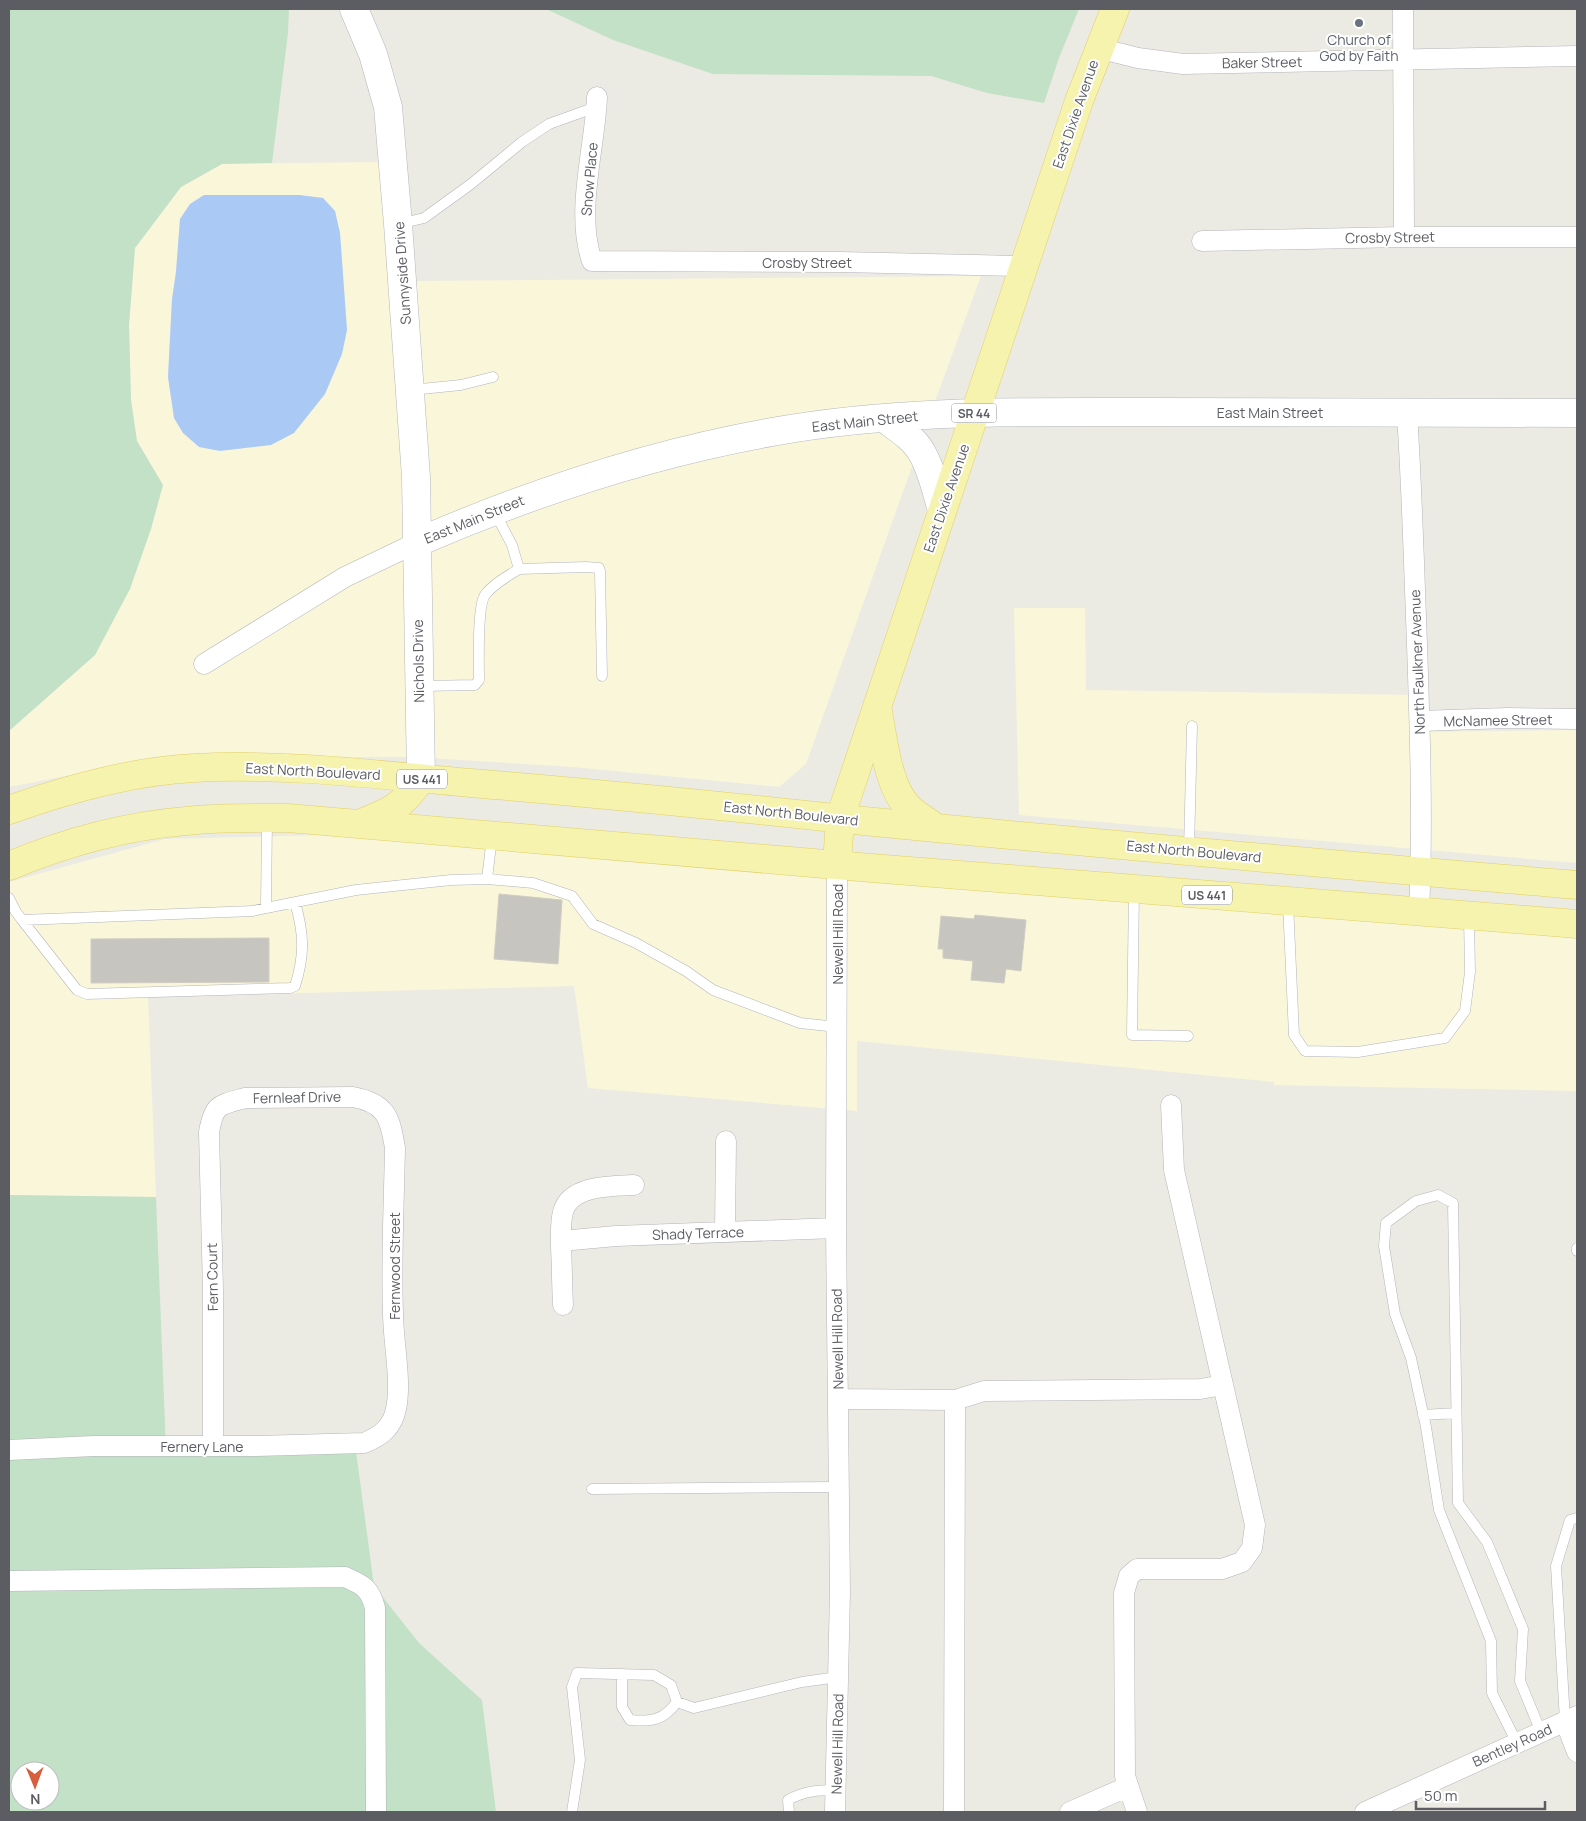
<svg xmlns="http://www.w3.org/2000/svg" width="1586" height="1821" viewBox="0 0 1586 1821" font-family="Manrope,sans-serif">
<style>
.commercial{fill:#faf6da;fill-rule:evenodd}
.green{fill:#c2e1c6;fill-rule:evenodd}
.water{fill:#aacaf5}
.building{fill:#c7c5c0;stroke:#d0cdc2}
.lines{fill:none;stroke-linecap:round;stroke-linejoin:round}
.lane-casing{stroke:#b3b4b9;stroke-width:11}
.street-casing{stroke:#b3b4b9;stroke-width:21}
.secondary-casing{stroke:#b4b6bb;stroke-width:29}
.primary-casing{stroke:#e1cf67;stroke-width:29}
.lane{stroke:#fff;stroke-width:10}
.street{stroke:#fff;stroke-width:20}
.secondary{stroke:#fff;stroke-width:28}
.primary{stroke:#f6f3ae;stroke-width:28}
.worship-dot{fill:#6b7280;stroke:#fff;stroke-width:2}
.labels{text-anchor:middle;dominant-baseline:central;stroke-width:4;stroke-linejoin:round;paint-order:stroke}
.shield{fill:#fff;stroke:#8c8e91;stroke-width:1}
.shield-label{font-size:12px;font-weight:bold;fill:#5b5d62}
.worship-label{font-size:14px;fill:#5b616d;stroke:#fff}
.street-label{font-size:14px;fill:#5b5d62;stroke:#fff}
</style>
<rect width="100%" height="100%" fill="#ecebe3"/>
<!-- commercial -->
<path class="commercial" d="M384 162 407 478 412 757H282L87 772 9 787V731L95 655 163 485 137 441 131 400 129 325 135 248 181 187 222 164ZM204 195H299L323 198 335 211 340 233 347 330 174 418 168 377 172 299 176 272 180 219 190 204Z
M981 276 934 404 887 408 425 528 411 281Z
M882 428 915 458 806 764 779 787 573 767 430 758 425 549 478 526 698 456Z
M1014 608H1085L1086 690 1417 695 1418 732 1577 730V863L1019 815Z
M322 835 547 850 1577 934V1091L1274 1085V1082L857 1041V1111L588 1088 574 986 148 997 156 1197 9 1195V882L165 839Z"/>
<!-- green -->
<path class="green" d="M9 9H289L288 33 272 163 222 164 181 187 135 248 129 325 131 400 137 441 163 485 151 529 130 589 95 655 9 731Z
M546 9H1079L1059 58 1044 103 987 93 931 76 713 74 613 40Z
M9 1195 156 1197 166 1449 356 1451 374 1586 419 1643 482 1700 496 1812H9ZM20 1771H50V1801H20Z"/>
<!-- water -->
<path class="water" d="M204 195H299L323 198 335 211 340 233 347 330 342 354 325 394 294 433 271 445 220 451 199 447 183 433 174 418 168 377 172 299 176 272 180 219 190 204Z"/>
<!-- building -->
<path class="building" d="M499 894 562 900 558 964 494 959Z
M975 915 1026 920 1021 971 1006 969 1004 983 971 980 973 961 943 958V949H938L941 916 974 919Z
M269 938V982L91 983V939Z"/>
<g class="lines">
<!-- lane casing -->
<g class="lane-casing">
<path id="lane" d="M399 224 424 218 471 184 522 142 549 124 596 107
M411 390 461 385 493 377
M519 569 586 567 599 568 600 571 602 676
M421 686 475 685 479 680C479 664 477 606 485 595 493 584 508 576 519 569L512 545 494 511
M267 818 266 908 356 890 451 880 487 879 492 837
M1189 850 1192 726
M487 879 533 883 572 896 593 924 636 943 686 971 713 990 800 1023 837 1027
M1134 890 1132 1035 1188 1036
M9 898 16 912 22 920 253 911 266 908
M1288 903 1294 1035 1305 1051 1358 1052 1445 1038 1465 1011 1470 972 1469 917
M22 920 77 990 87 994 290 988 295 986C305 954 304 934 295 902
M1577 1248V1251
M1423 1415 1456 1413
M592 1489 839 1487
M622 1674V1707L630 1720C652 1722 664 1720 677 1702
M1565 1721 1556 1566 1570 1520 1577 1518
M1517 1743 1492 1693 1491 1641 1439 1510 1426 1427 1411 1358 1395 1314 1384 1246 1386 1223 1416 1201 1438 1195 1453 1203 1458 1503 1487 1542 1523 1629 1520 1681 1541 1732
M572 1812 580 1760 572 1687 577 1673 654 1675 671 1685 677 1702 694 1708 802 1682 838 1677
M789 1812 788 1800C804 1791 818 1790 836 1790"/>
</g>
<!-- street casing -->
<g class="street-casing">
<path id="street" d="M1403 9 1404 237
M1098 48 1138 58 1183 64 1577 56
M597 97C595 148 575 212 592 261L841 262 1023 266
M1202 241 1404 237H1577
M1407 413C1412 490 1414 566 1417 644 1420 733 1423 823 1419 913
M204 664 345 577 416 543
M1420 721 1507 718 1577 719
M725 1232 726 1141
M561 1241 616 1236 836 1228
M563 1305C562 1286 562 1266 561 1247 561 1236 560 1223 563 1212 570 1185 612 1186 634 1185
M838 1399 955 1400 984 1391 1200 1389 1223 1385
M9 1450 94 1446H256L364 1443C381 1436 392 1428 396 1409 402 1381 393 1342 393 1313 391 1258 394 1203 395 1148 390 1117 386 1103 353 1097L245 1098C219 1105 214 1104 209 1132L213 1290V1446
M9 1581 345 1577C363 1585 370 1588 375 1608L376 1812
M1565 1721 1577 1752
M835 1812 840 1592 836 1228 837 865
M954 1812 955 1400
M1070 1812 1127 1787
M1137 1812 1125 1776 1124 1593 1129 1576 1137 1569H1222L1242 1562 1252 1548 1255 1525 1174 1170 1171 1105
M1365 1812 1577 1716"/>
</g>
<!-- secondary casing -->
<g class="secondary-casing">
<path id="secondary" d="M354 9 373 54 388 107 398 224 416 477 421 779
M884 418C897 428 914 438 922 453 932 470 936 491 942 510
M416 543C531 493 648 454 772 432 899 409 1028 412 1156 412 1296 412 1437 413 1577 413"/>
</g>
<!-- primary casing -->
<g class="primary-casing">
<path id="primary" d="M877 706C883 736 887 788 910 809 918 816 927 821 936 828
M9 810C68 789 131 771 194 768 287 763 379 775 471 783 592 793 713 805 834 818 1082 843 1330 864 1577 885
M359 824C391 811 401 808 421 779
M837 865 840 818 1079 101 1115 9
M9 866C64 843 126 826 186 821 220 817 254 818 288 818L871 868 1577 924"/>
</g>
<!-- lane -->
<use href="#lane" class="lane"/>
<!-- street -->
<use href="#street" class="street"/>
<!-- secondary -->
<use href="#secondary" class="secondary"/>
<!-- primary -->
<use href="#primary" class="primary"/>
</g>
<!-- markers -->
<circle class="worship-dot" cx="1359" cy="23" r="5"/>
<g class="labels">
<!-- shield labels -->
<g class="shield">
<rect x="951.5" y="403.5" width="45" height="19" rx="4"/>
<rect x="397" y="769.5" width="50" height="19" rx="4"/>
<rect x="1182" y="885.5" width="50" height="19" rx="4"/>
</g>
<g class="shield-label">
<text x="974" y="413">SR 44</text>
<text x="422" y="779">US 441</text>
<text x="1207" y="895">US 441</text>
</g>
<!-- worship labels -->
<g class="worship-label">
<text x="1359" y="39">Church of<tspan x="1359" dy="16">God by Faith</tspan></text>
</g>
<!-- street labels -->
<g class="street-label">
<text transform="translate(1262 62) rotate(-1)">Baker Street</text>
<text transform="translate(1075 114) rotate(-71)">East Dixie Avenue</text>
<text transform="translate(589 179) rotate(-85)">Snow Place</text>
<text transform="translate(1390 237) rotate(-1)">Crosby Street</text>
<text x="807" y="262">Crosby Street</text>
<text transform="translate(402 273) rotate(-94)">Sunnyside Drive</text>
<text x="1270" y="412">East Main Street</text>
<text transform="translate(865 421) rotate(-6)">East Main Street</text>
<text transform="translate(946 498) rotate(-71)">East Dixie Avenue</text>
<text transform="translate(474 519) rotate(-22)">East Main Street</text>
<text transform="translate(418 661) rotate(-91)">Nichols Drive</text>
<text transform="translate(1417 662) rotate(-92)">North Faulkner Avenue</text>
<text transform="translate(1498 720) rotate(-1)">McNamee Street</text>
<text transform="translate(313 771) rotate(3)">East North Boulevard</text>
<text transform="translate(791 813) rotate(6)">East North Boulevard</text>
<text transform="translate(1194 851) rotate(5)">East North Boulevard</text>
<text transform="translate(837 934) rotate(-90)">Newell Hill Road</text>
<text transform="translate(297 1097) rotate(-1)">Fernleaf Drive</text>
<text transform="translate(698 1233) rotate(-2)">Shady Terrace</text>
<text transform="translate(394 1266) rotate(-90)">Fernwood Street</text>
<text transform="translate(212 1277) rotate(-91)">Fern Court</text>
<text transform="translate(837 1339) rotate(-91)">Newell Hill Road</text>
<text x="202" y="1446">Fernery Lane</text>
<text transform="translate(837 1744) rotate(-89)">Newell Hill Road</text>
<text transform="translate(1512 1745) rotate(-24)">Bentley Road</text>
</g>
</g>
<!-- border -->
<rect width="1586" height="1821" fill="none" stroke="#5b5d62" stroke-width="20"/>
<!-- north arrow -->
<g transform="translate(35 1786) rotate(179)"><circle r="24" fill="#ffffff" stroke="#bdbec0"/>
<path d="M0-4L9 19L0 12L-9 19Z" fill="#d55f3f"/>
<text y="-8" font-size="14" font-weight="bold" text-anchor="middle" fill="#5b5d62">N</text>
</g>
<!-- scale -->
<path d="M1416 1801v8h129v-8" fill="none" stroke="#5b5d62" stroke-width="2.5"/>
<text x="1424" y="1801" font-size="15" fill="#5b5d62" stroke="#ffffff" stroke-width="4" paint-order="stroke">50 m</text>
</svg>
